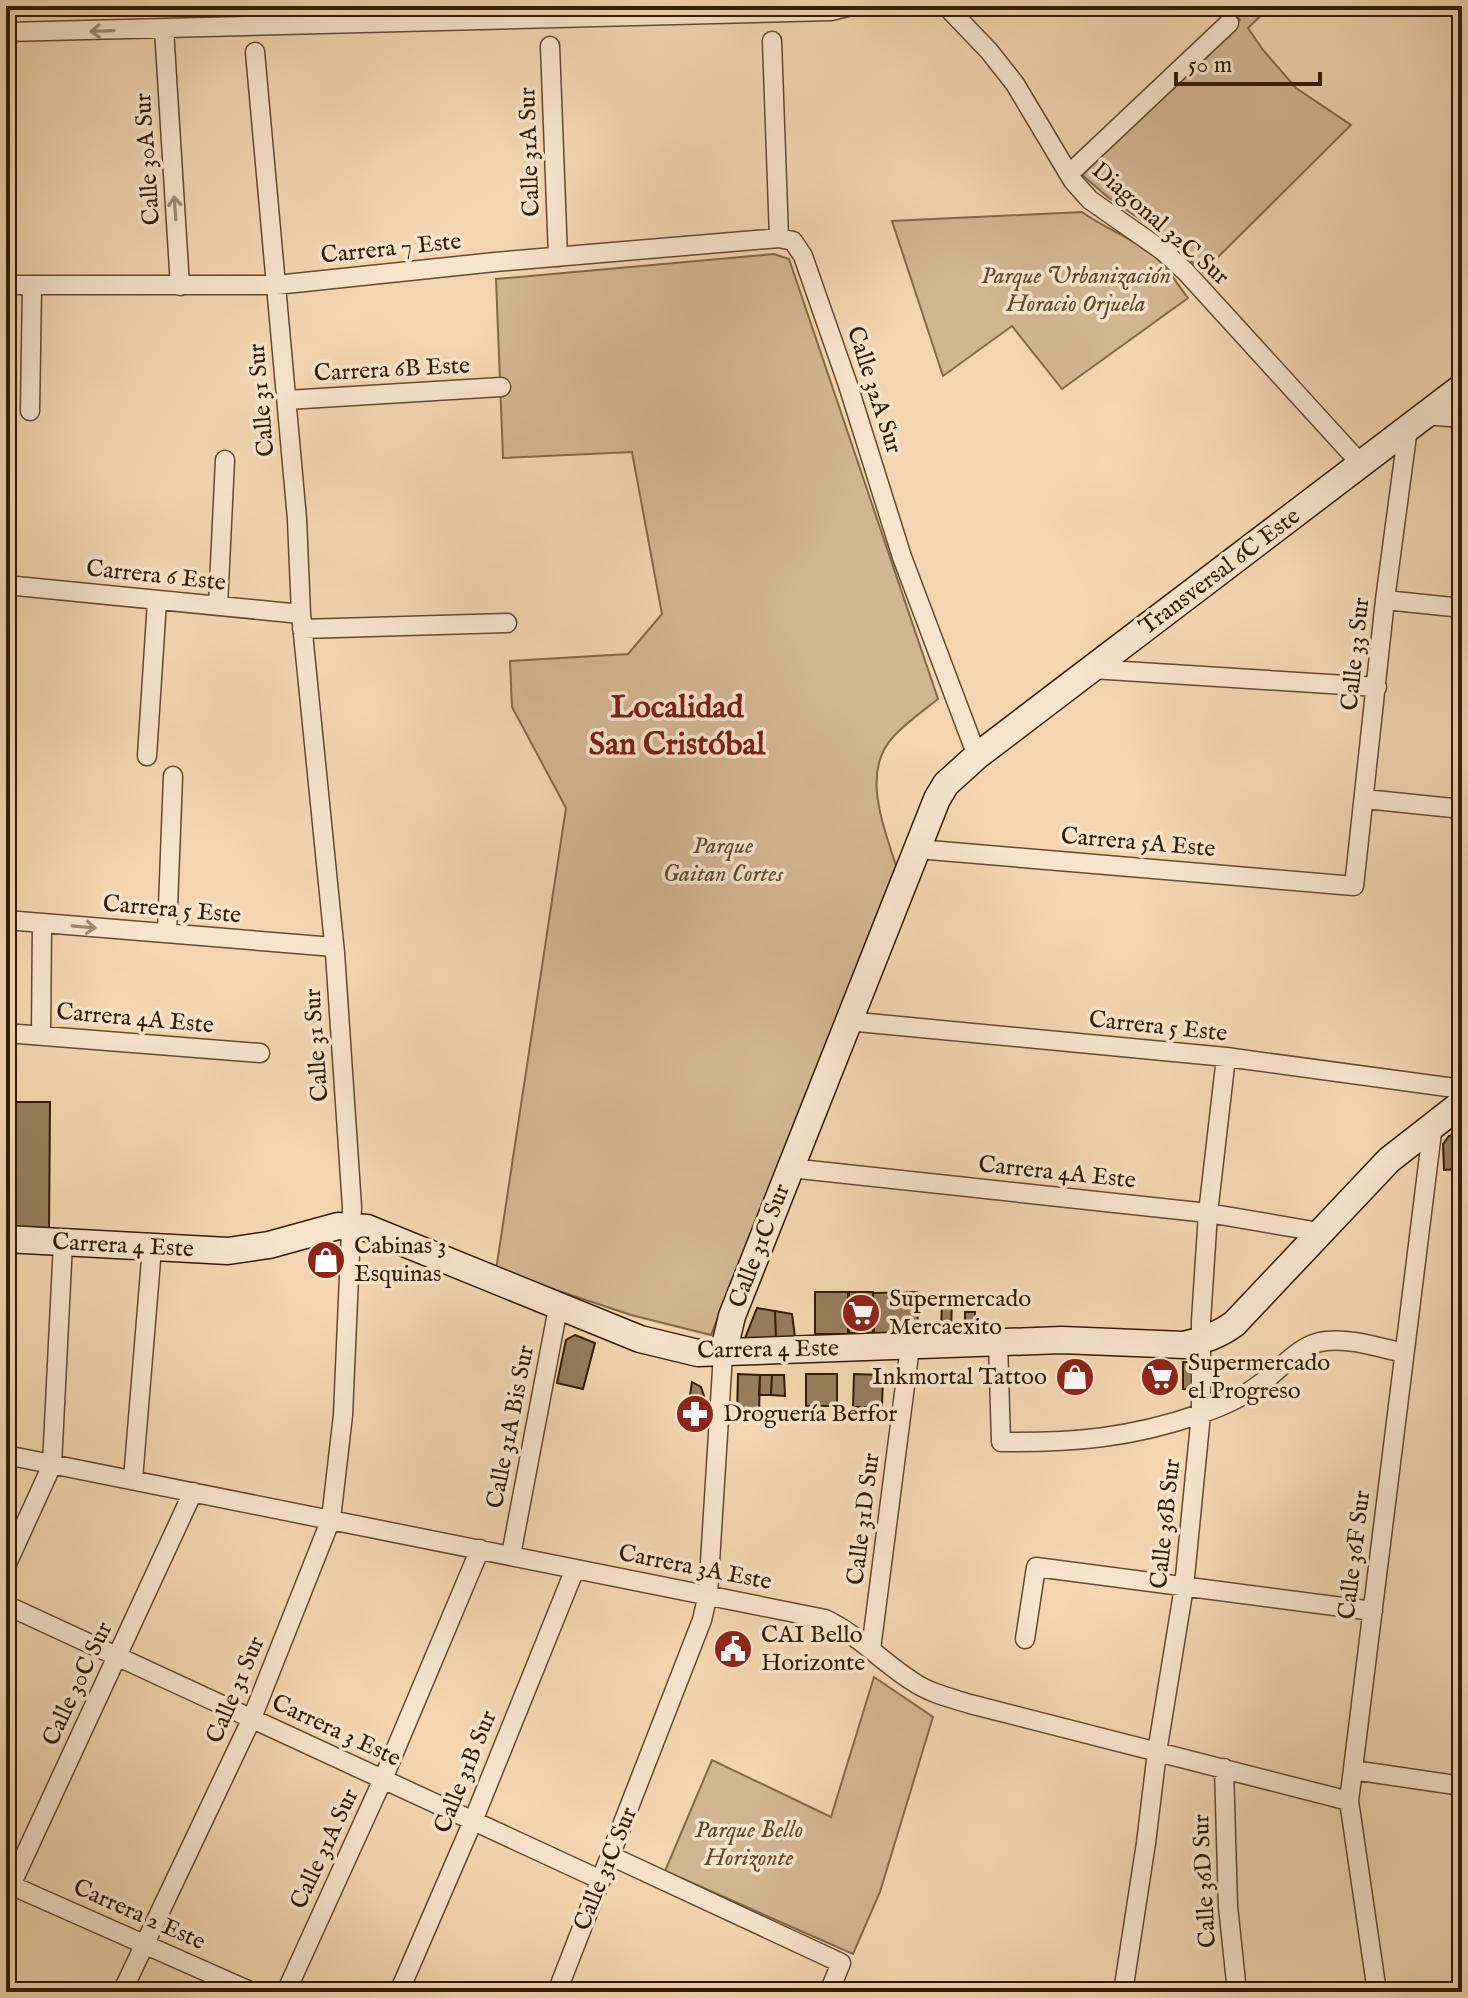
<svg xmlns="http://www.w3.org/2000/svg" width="1468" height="1998" viewBox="0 0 1468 1998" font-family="'IM FELL English',serif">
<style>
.green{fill:#d2b691;stroke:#826948;stroke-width:2}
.building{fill:#977d5b;stroke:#331c00;stroke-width:2}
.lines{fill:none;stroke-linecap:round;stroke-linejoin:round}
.street-casing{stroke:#634a2c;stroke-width:21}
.secondary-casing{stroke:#331c00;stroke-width:29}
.street{stroke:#f7e4cb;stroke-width:18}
.secondary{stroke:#f7e4cb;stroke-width:26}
.oneway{stroke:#9f8a70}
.labels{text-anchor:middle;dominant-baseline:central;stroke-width:7;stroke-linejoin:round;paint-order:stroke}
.street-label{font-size:24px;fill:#331c00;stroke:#f7e4cb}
.park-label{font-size:24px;font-style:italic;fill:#634a2c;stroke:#f7e4cb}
.poi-label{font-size:24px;fill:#331c00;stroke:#f7e4cb;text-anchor:start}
.district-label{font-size:32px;font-weight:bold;fill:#7a1f14;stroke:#f7e4cb}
</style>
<rect width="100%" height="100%" fill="#f3d6af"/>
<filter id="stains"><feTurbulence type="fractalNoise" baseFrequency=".0025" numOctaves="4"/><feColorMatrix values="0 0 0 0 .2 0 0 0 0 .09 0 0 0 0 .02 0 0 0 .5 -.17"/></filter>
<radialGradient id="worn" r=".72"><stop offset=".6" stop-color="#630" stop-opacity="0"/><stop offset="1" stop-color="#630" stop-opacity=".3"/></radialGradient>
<!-- green -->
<path class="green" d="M1229 6H1271L1248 28 1263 50 1296 88 1351 125 1203 272 1162 234 1109 198 1082 175 1240 20Z
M1082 212C1104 228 1130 237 1152 254 1166 265 1177 284 1188 298L1062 389 1012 326 943 376 892 221Z
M774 254 789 259 938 699C923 711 907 722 894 736 860 771 884 826 896 866L711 1335 631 1315 496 1270 566 808 512 707 510 661 628 654 662 614 632 452 503 458 496 279Z
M874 1677 933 1717 880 1892 853 1954 665 1871 712 1760 831 1817Z"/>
<!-- building -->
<path class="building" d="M16 1102H50L49 1234H16Z
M1462 1131V1169H1460V1132Z
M1460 1132V1169L1444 1170 1443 1144 1449 1136Z
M318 1245 336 1247 334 1275 316 1273Z
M815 1292H848V1334H815Z
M849 1292H873V1333H849Z
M917 1292 918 1332 874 1333 873 1293Z
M942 1299H952L951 1333H941Z
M757 1308 775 1311 776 1337 772 1346 745 1338Z
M775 1311 792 1314 795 1337 776 1340Z
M965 1312H975V1328H965Z
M575 1335 595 1343 583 1389 557 1383 566 1340Z
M1183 1362H1199L1198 1390 1183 1389Z
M1067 1364 1084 1365 1083 1390 1066 1389Z
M1151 1365H1169V1389H1151Z
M738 1374 760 1375 759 1416 737 1415Z
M806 1374H837V1406H806Z
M854 1374 883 1375 882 1407H853Z
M760 1375H772L771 1395H759Z
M772 1375H784L785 1396 771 1395Z
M692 1382 701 1387 705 1399 701 1432 685 1430Z
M725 1632 748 1639 740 1666 718 1660Z"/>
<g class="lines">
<!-- street casing -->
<g class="street-casing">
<path id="street" d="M946 6 989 51 1015 84 1073 181 1090 200 1163 251 1185 271 1361 464
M164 29 180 286
M6 32 831 11 851 6
M772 41 779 238
M550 46 558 257
M1069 174 1229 23
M6 285H276L495 262 779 238 793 241 803 256 848 385 902 557 977 756
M287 400 501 387
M30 411 32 285
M1424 415 1462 418
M6 585 301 614
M1385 600 1462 608
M218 606 225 460
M302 629 507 623
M1092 669 1377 687
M147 756 157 601
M1365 799 1462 809
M917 849 1354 886 1385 600 1408 428
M6 920 334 947
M167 933 173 776
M847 1021 1226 1057 1462 1089
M6 1033 260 1053
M41 1036 42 923
M790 1168 1208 1213 1319 1232
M998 1342 1001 1442C1072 1443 1131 1438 1200 1414 1221 1407 1243 1397 1260 1384 1282 1369 1298 1344 1326 1341 1351 1338 1380 1348 1404 1353
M6 1455 825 1619C857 1634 882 1662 912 1681 929 1693 951 1698 970 1704L1349 1801
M133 1479 152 1248
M511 1555 558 1308
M6 1566 52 1465 63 1243
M6 1605 601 1880
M1025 1639 1036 1567 1373 1611
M871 1649 910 1347
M1224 1768 1228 1906 1237 1992
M1353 1770 1462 1786
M611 1856 841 1963 829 1992
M6 1883 252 1992
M6 1896 193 1492
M122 1992 252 1718 331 1519 343 1415 352 1207 335 953 301 614 297 519 255 52
M286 1992 383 1779 480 1549
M399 1992 473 1821 575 1569
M557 1992 702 1620 708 1594 723 1354
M1123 1992 1146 1843 1157 1752 1184 1587 1201 1414V1321L1208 1213 1226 1057
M1377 1992 1349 1801 1433 1124"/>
</g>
<!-- secondary casing -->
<g class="secondary-casing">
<path id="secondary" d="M6 1239 228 1251 269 1245 338 1226 367 1228 640 1339 698 1353 1062 1340 1184 1345C1202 1341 1219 1335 1234 1324L1389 1160 1462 1103
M723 1354 732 1316 937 799 946 784 977 756 1462 387"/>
</g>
<!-- street -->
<use href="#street" class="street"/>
<!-- secondary -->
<use href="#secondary" class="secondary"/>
</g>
<!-- one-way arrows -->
<defs><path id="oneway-shaft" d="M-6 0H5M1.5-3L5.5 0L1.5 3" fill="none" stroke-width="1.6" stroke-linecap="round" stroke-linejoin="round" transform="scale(2)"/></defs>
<g class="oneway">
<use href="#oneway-shaft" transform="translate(102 31) rotate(178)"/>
<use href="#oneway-shaft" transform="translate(175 208) rotate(-94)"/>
<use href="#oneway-shaft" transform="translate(84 927) rotate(5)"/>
</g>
<!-- icons -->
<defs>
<g id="shop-disc" transform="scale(2)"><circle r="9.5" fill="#8f2418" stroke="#f7e4cb"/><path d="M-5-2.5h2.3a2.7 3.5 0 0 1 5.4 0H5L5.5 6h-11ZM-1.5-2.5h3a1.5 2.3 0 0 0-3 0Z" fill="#fff"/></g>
<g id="supermarket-disc" transform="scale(2)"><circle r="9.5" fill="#8f2418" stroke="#f7e4cb"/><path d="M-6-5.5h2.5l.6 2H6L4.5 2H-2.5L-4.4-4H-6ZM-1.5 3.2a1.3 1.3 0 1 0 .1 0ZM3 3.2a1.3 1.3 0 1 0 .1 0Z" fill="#fff"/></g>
<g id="pharmacy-disc" transform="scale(2)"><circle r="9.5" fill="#8f2418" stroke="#f7e4cb"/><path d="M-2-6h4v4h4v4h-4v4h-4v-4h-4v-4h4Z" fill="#fff"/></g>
<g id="civic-disc" transform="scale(2)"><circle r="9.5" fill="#8f2418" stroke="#f7e4cb"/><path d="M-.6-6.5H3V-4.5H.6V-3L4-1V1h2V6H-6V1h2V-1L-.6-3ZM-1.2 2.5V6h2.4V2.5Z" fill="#fff"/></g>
</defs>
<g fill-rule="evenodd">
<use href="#shop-disc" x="326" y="1260"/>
<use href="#supermarket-disc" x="861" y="1313"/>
<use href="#shop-disc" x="1075" y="1377"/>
<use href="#supermarket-disc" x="1160" y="1377"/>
<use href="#pharmacy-disc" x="695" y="1414"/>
<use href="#civic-disc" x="733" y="1649"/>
</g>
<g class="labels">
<!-- street labels -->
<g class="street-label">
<text transform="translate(530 152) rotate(-92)">Calle 31A Sur</text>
<text transform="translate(148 159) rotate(-94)">Calle 30A Sur</text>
<text transform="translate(1160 224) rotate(41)">Diagonal 32C Sur</text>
<text transform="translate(391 249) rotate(-6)">Carrera 7 Este</text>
<text transform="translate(392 370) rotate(-3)">Carrera 6B Este</text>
<text transform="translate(874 390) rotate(72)">Calle 32A Sur</text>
<text transform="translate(262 400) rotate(-95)">Calle 31 Sur</text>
<text transform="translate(1220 572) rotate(-37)">Transversal 6C Este</text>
<text transform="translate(156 576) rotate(6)">Carrera 6 Este</text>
<text transform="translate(1356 654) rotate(-84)">Calle 33 Sur</text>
<text transform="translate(1138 843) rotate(5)">Carrera 5A Este</text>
<text transform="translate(172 910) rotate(5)">Carrera 5 Este</text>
<text transform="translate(135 1019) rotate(5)">Carrera 4A Este</text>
<text transform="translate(1158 1027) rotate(6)">Carrera 5 Este</text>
<text transform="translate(317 1045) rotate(-94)">Calle 31 Sur</text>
<text transform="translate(1057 1173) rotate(6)">Carrera 4A Este</text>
<text transform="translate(123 1246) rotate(3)">Carrera 4 Este</text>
<text transform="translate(760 1246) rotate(-69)">Calle 31C Sur</text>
<text transform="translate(768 1350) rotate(-1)">Carrera 4 Este</text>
<text transform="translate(511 1427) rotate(-79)">Calle 31A Bis Sur</text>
<text transform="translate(864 1519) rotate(-83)">Calle 31D Sur</text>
<text transform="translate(1166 1524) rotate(-84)">Calle 36B Sur</text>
<text transform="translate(1355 1555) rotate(-83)">Calle 36F Sur</text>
<text transform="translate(695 1568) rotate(11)">Carrera 3A Este</text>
<text transform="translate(78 1684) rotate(-65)">Calle 30C Sur</text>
<text transform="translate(236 1690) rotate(-67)">Calle 31 Sur</text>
<text transform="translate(336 1731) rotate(25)">Carrera 3 Este</text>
<text transform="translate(466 1772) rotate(-68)">Calle 31B Sur</text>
<text transform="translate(325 1849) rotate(-65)">Calle 31A Sur</text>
<text transform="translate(606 1869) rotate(-68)">Calle 31C Sur</text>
<text transform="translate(1205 1881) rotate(-93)">Calle 36D Sur</text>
<text transform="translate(139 1915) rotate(24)">Carrera 2 Este</text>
</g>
<!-- park labels -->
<g class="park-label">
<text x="1076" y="276">Parque Urbanización<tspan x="1076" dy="28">Horacio Orjuela</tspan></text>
<text x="723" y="846">Parque<tspan x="723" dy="28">Gaitan Cortes</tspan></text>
<text x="749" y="1830">Parque Bello<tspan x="749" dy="28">Horizonte</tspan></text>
</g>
<!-- poi labels -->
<g class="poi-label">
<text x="354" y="1246">Cabinas 3<tspan x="354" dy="28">Esquinas</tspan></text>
<text x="889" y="1299">Supermercado<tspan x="889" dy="28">Mercaexito</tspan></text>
<text x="1188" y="1363">Supermercado<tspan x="1188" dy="28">el Progreso</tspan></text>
<text x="1047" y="1377" text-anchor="end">Inkmortal Tattoo</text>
<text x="723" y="1414">Droguería Berfor</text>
<text x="761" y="1635">CAI Bello<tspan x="761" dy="28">Horizonte</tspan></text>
</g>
<!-- district labels -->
<g class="district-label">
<text x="677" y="708">Localidad<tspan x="677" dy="37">San Cristóbal</tspan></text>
</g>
</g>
<!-- margin -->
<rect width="1468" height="1998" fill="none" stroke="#f3d6af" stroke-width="32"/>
<rect x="8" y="8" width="1452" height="1982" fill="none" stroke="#331c00" stroke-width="4"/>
<rect x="16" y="16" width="1436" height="1966" fill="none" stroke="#331c00" stroke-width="2"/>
<!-- scale -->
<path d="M1176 72v12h144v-12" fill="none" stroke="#331c00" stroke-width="4"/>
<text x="1188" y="72" font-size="24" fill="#331c00" stroke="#f7e4cb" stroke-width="6" paint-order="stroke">50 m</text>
<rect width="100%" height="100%" filter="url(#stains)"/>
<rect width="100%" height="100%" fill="url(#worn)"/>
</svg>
